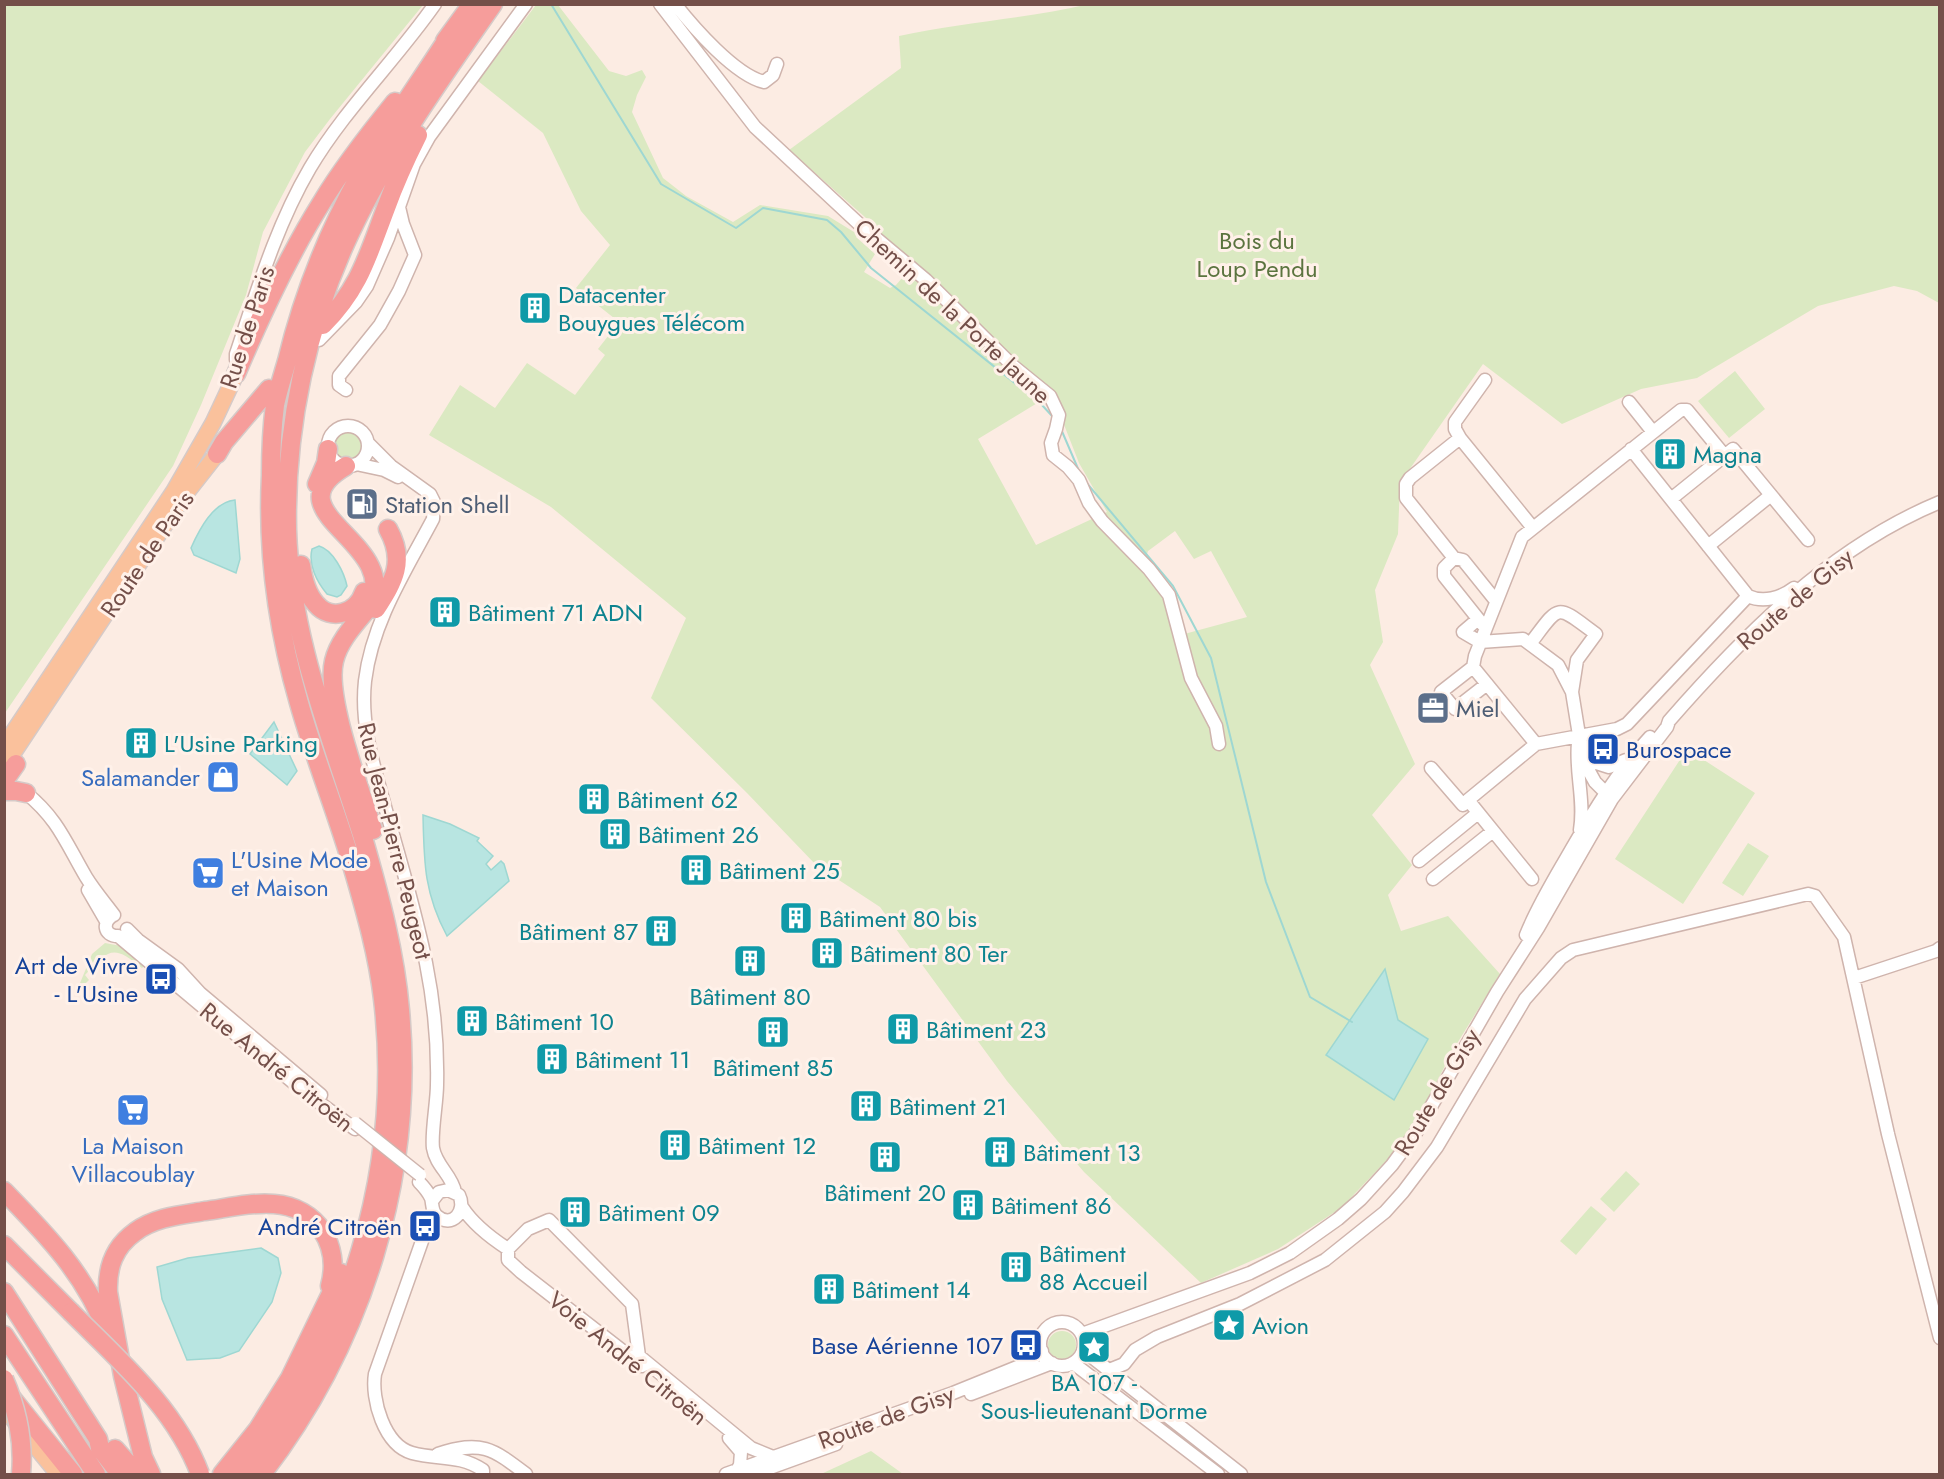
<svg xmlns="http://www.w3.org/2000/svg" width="1944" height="1479" viewBox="0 0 1944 1479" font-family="Jost,sans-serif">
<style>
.green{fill:#dbe9c2;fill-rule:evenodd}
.water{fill:#b8e5e1;stroke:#9ed7d2;stroke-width:1.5}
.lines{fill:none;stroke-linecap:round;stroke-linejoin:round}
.stream{stroke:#9ed7d2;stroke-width:2}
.minor-casing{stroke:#cfb4ad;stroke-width:15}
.major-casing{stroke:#d5cac8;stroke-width:18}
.highway-casing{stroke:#d5cac8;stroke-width:21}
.minor{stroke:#fff;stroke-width:12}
.major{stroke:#fac19c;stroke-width:15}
.highway{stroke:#f69d9b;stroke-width:18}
.minor-bridge-casing{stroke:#cfb4ad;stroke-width:15;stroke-linecap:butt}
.highway-bridge-casing{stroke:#d5cac8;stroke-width:21;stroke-linecap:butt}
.minor-bridge{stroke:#fff;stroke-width:12}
.highway-bridge{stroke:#f69d9b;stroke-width:18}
.labels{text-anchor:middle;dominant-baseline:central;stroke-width:6;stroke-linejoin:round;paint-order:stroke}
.park-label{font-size:24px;fill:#5b743f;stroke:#fff1e9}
.culture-label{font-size:24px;fill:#0d838f;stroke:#fff1e9;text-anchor:start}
.street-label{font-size:24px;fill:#744f49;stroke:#fff1e9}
.service-label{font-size:24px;fill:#4e5e75;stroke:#fff1e9;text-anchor:start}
.transit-label{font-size:24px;fill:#164399;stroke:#fff1e9;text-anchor:end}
.shop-label{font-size:24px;fill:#366cbe;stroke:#fff1e9;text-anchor:end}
</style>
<rect width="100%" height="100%" fill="#fcece3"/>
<!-- green -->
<path class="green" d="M5 4 423 5 330 119 305 152 263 232 246 295 201 405 173 466 5 713Z
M1089 4 1939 5V303L1917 291 1894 286 1818 306 1697 378 1641 389 1562 424 1483 364 1400 483 1398 534 1375 590 1383 642 1370 665 1415 764 1372 815 1412 865 1388 895 1401 931 1448 916 1500 974 1453 1050 1408 1138 1341 1208 1278 1249 1201 1283 1084 1172 1007 1081 880 907 816 865 747 793 651 698 686 618 551 507 429 435 460 385 495 408 527 363 575 395 605 355 598 349 619 322 576 288 610 245 581 211 543 133 478 81 536 5H558L609 71 626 76 642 70 646 77 637 95 632 112 663 178 686 196 733 222 760 205 828 216 854 232 866 218 789 150 901 68 899 36C962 22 1026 19 1089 4ZM863 230 909 270 896 285 890 288 864 272 875 254 856 237ZM1052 394 1079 463 1107 512 1036 545 978 439ZM1175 531 1194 559 1211 551 1247 617 1177 636 1165 598 1142 569 1148 551Z
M1735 371 1765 409 1729 438 1698 401Z
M333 445a15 15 0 1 1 30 0a15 15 0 1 1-30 0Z
M1687 749 1755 793 1683 904 1615 859Z
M1748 843 1769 856 1743 896 1722 883Z
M105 943 121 946 145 965 142 968C113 944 109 949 85 975L89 980 81 988H78L92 954Z
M1626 1171 1640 1184 1614 1212 1600 1199Z
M1591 1206 1607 1219 1576 1255 1560 1241Z
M1048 1345a14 14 0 1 1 28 0a14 14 0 1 1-28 0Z
M871 1451 903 1474H821Z"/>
<!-- water -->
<path class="water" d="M235 500 240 559 236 573 194 555 191 548C199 530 213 502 235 500Z
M319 546C333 550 344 572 347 586L341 595 337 597 327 594C317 582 308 565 312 549Z
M274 722 297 771 287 785 250 754Z
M423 815 450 824 479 838 477 841 493 856 486 864 491 870 501 861 504 864 509 881 447 936C424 893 424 862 423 815Z
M1385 969 1398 1020 1428 1039 1394 1100 1326 1055Z
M261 1248 278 1258 281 1273 272 1302 239 1351 220 1358 187 1360 162 1299 157 1267 188 1258Z"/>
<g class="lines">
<!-- stream -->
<path class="stream" d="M551 4 661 184 736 228 763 208 827 220 841 232 871 268 1041 404 1053 417
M1061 429 1079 471
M1085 481 1173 586 1211 658 1266 882 1310 997 1352 1022"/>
<!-- minor casing -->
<g class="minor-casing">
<path id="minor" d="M660 4 755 127 858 223 926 280 1013 366 1050 396 1059 415 1056 429 1051 443 1053 455 1068 467 1079 480 1089 503 1102 521 1149 569 1169 595 1191 678 1216 726 1219 744
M675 4C694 28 735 75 764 82L773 75 777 64
M319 340 356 302 367 286 388 238 414 164 429 137 526 4
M236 360V354C257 291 276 226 310 168 345 109 396 60 435 4
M1485 380 1455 422V429L1460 438 1533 528
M346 390 339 385V376L380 325 399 291 415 255 403 224 399 207
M1629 402 1653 432
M328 446a20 20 0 1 1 40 0a20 20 0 1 1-40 0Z
M1460 438 1410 478 1406 484V498L1454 558 1444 568V576L1483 625
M368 443 391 466 430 494 434 502 433 519C406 570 372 622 365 681 360 727 375 769 387 814 401 863 416 913 426 963 434 1003 438 1044 437 1085 437 1102 431 1133 433 1148 436 1166 452 1175 455 1192
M1631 449 1748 596C1763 603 1781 598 1794 588
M1725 456 1687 410H1681L1522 537 1475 656 1473 667 1536 744 1617 729 1627 724 1748 596
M356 464 384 470 398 477
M1671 499 1733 449 1808 540
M1708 546 1771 495
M1454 558 1463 560 1496 601
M1477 620 1463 632 1480 642 1523 639 1558 665 1572 692 1579 735 1590 773 1595 782 1611 798
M1530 644C1561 603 1555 604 1596 634L1577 660 1572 692
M1473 667 1441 692 1455 709 1487 684
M1578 743C1575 772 1585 800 1580 830
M1587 760 1609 767 1626 760
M1431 768 1463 805 1468 800
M26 793C58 819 66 843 86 877 94 890 105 903 114 915
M1419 861 1478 813
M1433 879 1493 831
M1532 879 1468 800 1536 744
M88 890 106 921
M114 915C102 921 103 936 118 936L301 1089 355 1129
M127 929 138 940 178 969 200 993 321 1095
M1526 935C1538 905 1555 878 1571 850 1594 810 1618 771 1650 737
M1854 978 1936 951 1940 948
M419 1182C424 1187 428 1192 431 1198 433 1204 431 1211 437 1216 452 1229 467 1211 459 1195L448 1190 439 1192 432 1201
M462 1207C473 1224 491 1238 508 1249L528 1229 549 1220 632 1304 639 1356 751 1448 773 1457
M433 1210 375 1374C371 1399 384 1445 412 1453 438 1460 459 1454 483 1470V1474
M508 1249V1260L521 1272 642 1366
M1040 1344a22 22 0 1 1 44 0a22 22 0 1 1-44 0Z
M1082 1334 1250 1273 1290 1253 1338 1219 1361 1199 1392 1165 1417 1131 1497 992 1538 928 1612 799 1667 727 1669 721C1745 634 1831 547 1940 502
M1083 1350 1241 1474
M1073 1363 1218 1474
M1109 1370 1124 1364 1135 1350 1157 1337 1240 1304 1325 1260 1385 1212 1403 1192 1437 1147 1525 999 1561 958 1573 950 1808 894 1815 896 1844 937 1888 1134 1940 1338
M971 1394 1052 1363
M729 1438 741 1452 740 1465 737 1470
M438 1454C481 1440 492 1448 526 1474
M726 1474 953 1393 1027 1363 1042 1351
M753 1474 836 1444"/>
</g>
<!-- major casing -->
<g class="major-casing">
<path id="major" d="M4 746 174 491 213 423 236 374
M4 767 184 496 217 454
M4 1408 58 1474"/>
</g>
<!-- highway casing -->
<g class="highway-casing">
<path id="highway" d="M445 41 472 4
M323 325C360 288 368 255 386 208 395 183 406 159 418 135
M236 374C261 315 288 256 322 202 343 167 369 134 395 102
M217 454 224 442 269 389
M346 466C266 513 404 542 369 607 356 623 339 640 334 661 325 698 361 791 373 830
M317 484 326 463 328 449
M301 565C303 579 306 593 316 604 331 622 357 613 364 592
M376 609C394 581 406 561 388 529
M4 781 16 764
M4 791H16L26 793
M4 1191C46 1234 86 1275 107 1332
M4 1245 71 1312
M4 1292 98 1439 100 1448 120 1474
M4 1335 96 1474
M11 1397 73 1474
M115 1449 137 1474
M151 1474 143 1457 123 1376 108 1292C107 1267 114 1247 135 1232 155 1217 181 1215 205 1211 227 1208 251 1202 274 1204 317 1207 341 1245 330 1286
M222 1474 258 1429 290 1378 341 1273
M242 1474C350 1344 403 1167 383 999 378 956 366 913 354 872 338 815 315 760 299 703 277 627 267 553 271 475 271 452 272 428 275 405 278 390 283 375 287 361 303 295 327 234 360 175 388 126 422 79 452 32
M262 1474C363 1343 415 1176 400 1010 395 952 380 897 364 841 332 738 290 638 287 529 285 428 307 323 351 231 389 151 442 77 493 4"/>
</g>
<!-- minor -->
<use href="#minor" class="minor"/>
<!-- major -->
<use href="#major" class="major"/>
<!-- highway -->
<use href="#highway" class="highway"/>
<!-- minor-bridge casing -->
<g class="minor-bridge-casing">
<path id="minor-bridge" d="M355 1123 420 1175"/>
</g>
<!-- highway-bridge casing -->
<g class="highway-bridge-casing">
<path id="highway-bridge" d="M71 1312C119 1360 176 1409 200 1474
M4 1379C17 1409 24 1441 21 1474"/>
</g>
<!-- minor-bridge -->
<use href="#minor-bridge" class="minor-bridge"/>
<!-- highway-bridge -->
<use href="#highway-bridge" class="highway-bridge"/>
</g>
<!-- icons -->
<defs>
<g id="building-square" transform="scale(1.725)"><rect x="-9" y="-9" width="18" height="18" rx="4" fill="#0f9aa8" stroke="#fff1e9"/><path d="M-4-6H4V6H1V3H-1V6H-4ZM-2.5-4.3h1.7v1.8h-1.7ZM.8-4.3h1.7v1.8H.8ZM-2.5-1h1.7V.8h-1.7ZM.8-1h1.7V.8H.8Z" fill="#fff"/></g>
<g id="fuel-square" transform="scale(1.725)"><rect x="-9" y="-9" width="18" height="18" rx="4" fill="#5c6f8a" stroke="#fff1e9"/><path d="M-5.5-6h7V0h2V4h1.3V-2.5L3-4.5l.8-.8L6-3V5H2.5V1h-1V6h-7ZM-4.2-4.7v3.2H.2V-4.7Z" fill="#fff"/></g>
<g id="office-square" transform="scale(1.725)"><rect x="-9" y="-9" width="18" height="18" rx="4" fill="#5c6f8a" stroke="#fff1e9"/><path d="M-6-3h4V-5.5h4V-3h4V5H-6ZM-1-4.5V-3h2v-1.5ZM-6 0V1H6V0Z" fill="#fff"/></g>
<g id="bus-square" transform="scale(1.725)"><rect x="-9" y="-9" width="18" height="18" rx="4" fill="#1a4fb4" stroke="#fff1e9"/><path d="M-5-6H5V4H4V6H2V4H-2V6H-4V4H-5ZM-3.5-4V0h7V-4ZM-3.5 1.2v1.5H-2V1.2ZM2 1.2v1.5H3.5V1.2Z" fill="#fff"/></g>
<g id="shop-square" transform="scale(1.725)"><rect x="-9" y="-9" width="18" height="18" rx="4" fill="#3f7fe0" stroke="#fff1e9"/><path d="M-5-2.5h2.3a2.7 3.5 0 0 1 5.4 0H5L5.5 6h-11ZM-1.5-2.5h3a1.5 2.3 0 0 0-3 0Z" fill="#fff"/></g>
<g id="supermarket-square" transform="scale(1.725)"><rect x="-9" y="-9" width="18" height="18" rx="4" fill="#3f7fe0" stroke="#fff1e9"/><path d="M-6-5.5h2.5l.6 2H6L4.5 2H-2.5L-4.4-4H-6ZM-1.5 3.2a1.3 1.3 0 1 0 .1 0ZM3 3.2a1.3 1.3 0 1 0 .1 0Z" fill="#fff"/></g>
<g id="sight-square" transform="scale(1.725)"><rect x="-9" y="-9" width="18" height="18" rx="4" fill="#0f9aa8" stroke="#fff1e9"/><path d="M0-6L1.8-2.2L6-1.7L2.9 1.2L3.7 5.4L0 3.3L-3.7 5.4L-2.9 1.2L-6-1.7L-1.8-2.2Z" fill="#fff"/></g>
</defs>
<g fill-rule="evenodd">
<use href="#building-square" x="535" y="308"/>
<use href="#building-square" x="1670" y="454"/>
<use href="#fuel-square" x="362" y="504"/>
<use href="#building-square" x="445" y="612"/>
<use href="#office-square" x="1433" y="708"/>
<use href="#building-square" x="141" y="743"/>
<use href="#bus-square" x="1603" y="749"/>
<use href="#shop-square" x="223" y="777"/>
<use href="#building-square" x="594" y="799"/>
<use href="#building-square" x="615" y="834"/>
<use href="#building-square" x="696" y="870"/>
<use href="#supermarket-square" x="208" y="873"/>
<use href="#building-square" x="796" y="918"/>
<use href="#building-square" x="661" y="931"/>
<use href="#building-square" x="827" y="953"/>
<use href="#building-square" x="750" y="961"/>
<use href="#bus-square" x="161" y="979"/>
<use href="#building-square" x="472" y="1021"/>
<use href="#building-square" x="903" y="1029"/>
<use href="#building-square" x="773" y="1032"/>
<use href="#building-square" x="552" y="1059"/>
<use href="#building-square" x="866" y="1106"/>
<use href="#supermarket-square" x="133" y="1110"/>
<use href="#building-square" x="675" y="1145"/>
<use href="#building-square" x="1000" y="1152"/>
<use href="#building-square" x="885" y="1157"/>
<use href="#building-square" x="968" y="1205"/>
<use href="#building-square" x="575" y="1212"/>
<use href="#bus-square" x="425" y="1226"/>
<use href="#building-square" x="1016" y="1267"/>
<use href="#building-square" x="829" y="1289"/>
<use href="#sight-square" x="1229" y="1325"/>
<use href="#bus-square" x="1026" y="1345"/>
<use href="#sight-square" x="1094" y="1347"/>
</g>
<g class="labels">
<!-- park labels -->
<g class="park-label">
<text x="1257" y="240">Bois du<tspan x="1257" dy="28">Loup Pendu</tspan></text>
</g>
<!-- culture labels -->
<g class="culture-label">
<text x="558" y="294">Datacenter<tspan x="558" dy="28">Bouygues Télécom</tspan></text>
<text x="1693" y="454">Magna</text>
<text x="468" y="612">Bâtiment 71 ADN</text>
<text x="164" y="743">L'Usine Parking</text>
<text x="617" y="799">Bâtiment 62</text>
<text x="638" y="834">Bâtiment 26</text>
<text x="719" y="870">Bâtiment 25</text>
<text x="819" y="918">Bâtiment 80 bis</text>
<text x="638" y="931" text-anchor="end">Bâtiment 87</text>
<text x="850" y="953">Bâtiment 80 Ter</text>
<text x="750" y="996" text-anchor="middle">Bâtiment 80</text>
<text x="495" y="1021">Bâtiment 10</text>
<text x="926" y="1029">Bâtiment 23</text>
<text x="575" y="1059">Bâtiment 11</text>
<text x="773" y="1067" text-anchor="middle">Bâtiment 85</text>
<text x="889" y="1106">Bâtiment 21</text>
<text x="698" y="1145">Bâtiment 12</text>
<text x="1023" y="1152">Bâtiment 13</text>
<text x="885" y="1192" text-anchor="middle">Bâtiment 20</text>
<text x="991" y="1205">Bâtiment 86</text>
<text x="598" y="1212">Bâtiment 09</text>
<text x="1039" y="1253">Bâtiment<tspan x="1039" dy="28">88 Accueil</tspan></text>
<text x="852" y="1289">Bâtiment 14</text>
<text x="1252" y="1325">Avion</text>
<text x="1094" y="1382" text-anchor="middle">BA 107 -<tspan x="1094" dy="28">Sous-lieutenant Dorme</tspan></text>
</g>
<!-- street labels -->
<g class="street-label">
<text transform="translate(953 311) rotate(43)">Chemin de la Porte Jaune</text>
<text transform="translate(247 327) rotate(-72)">Rue de Paris</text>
<text transform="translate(147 554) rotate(-56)">Route de Paris</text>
<text transform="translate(1795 599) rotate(-40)">Route de Gisy</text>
<text transform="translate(395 841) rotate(76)">Rue Jean-Pierre Peugeot</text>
<text transform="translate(277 1067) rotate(39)">Rue André Citroën</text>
<text transform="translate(1437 1092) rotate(-59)">Route de Gisy</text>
<text transform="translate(628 1358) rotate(39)">Voie André Citroën</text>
<text transform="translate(886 1417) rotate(-20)">Route de Gisy</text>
</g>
<!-- service labels -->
<g class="service-label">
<text x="385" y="504">Station Shell</text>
<text x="1456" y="708">Miel</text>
</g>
<!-- transit labels -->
<g class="transit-label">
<text x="1626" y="749" text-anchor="start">Burospace</text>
<text x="138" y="965">Art de Vivre<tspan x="138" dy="28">- L'Usine</tspan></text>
<text x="402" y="1226">André Citroën</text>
<text x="1003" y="1345">Base Aérienne 107</text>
</g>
<!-- shop labels -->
<g class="shop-label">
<text x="200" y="777">Salamander</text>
<text x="231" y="859" text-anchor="start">L'Usine Mode<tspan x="231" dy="28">et Maison</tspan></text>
<text x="133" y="1145" text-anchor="middle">La Maison<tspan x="133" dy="28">Villacoublay</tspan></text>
</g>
</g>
<!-- border -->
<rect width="1944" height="1479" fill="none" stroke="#744f49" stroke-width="12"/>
</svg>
